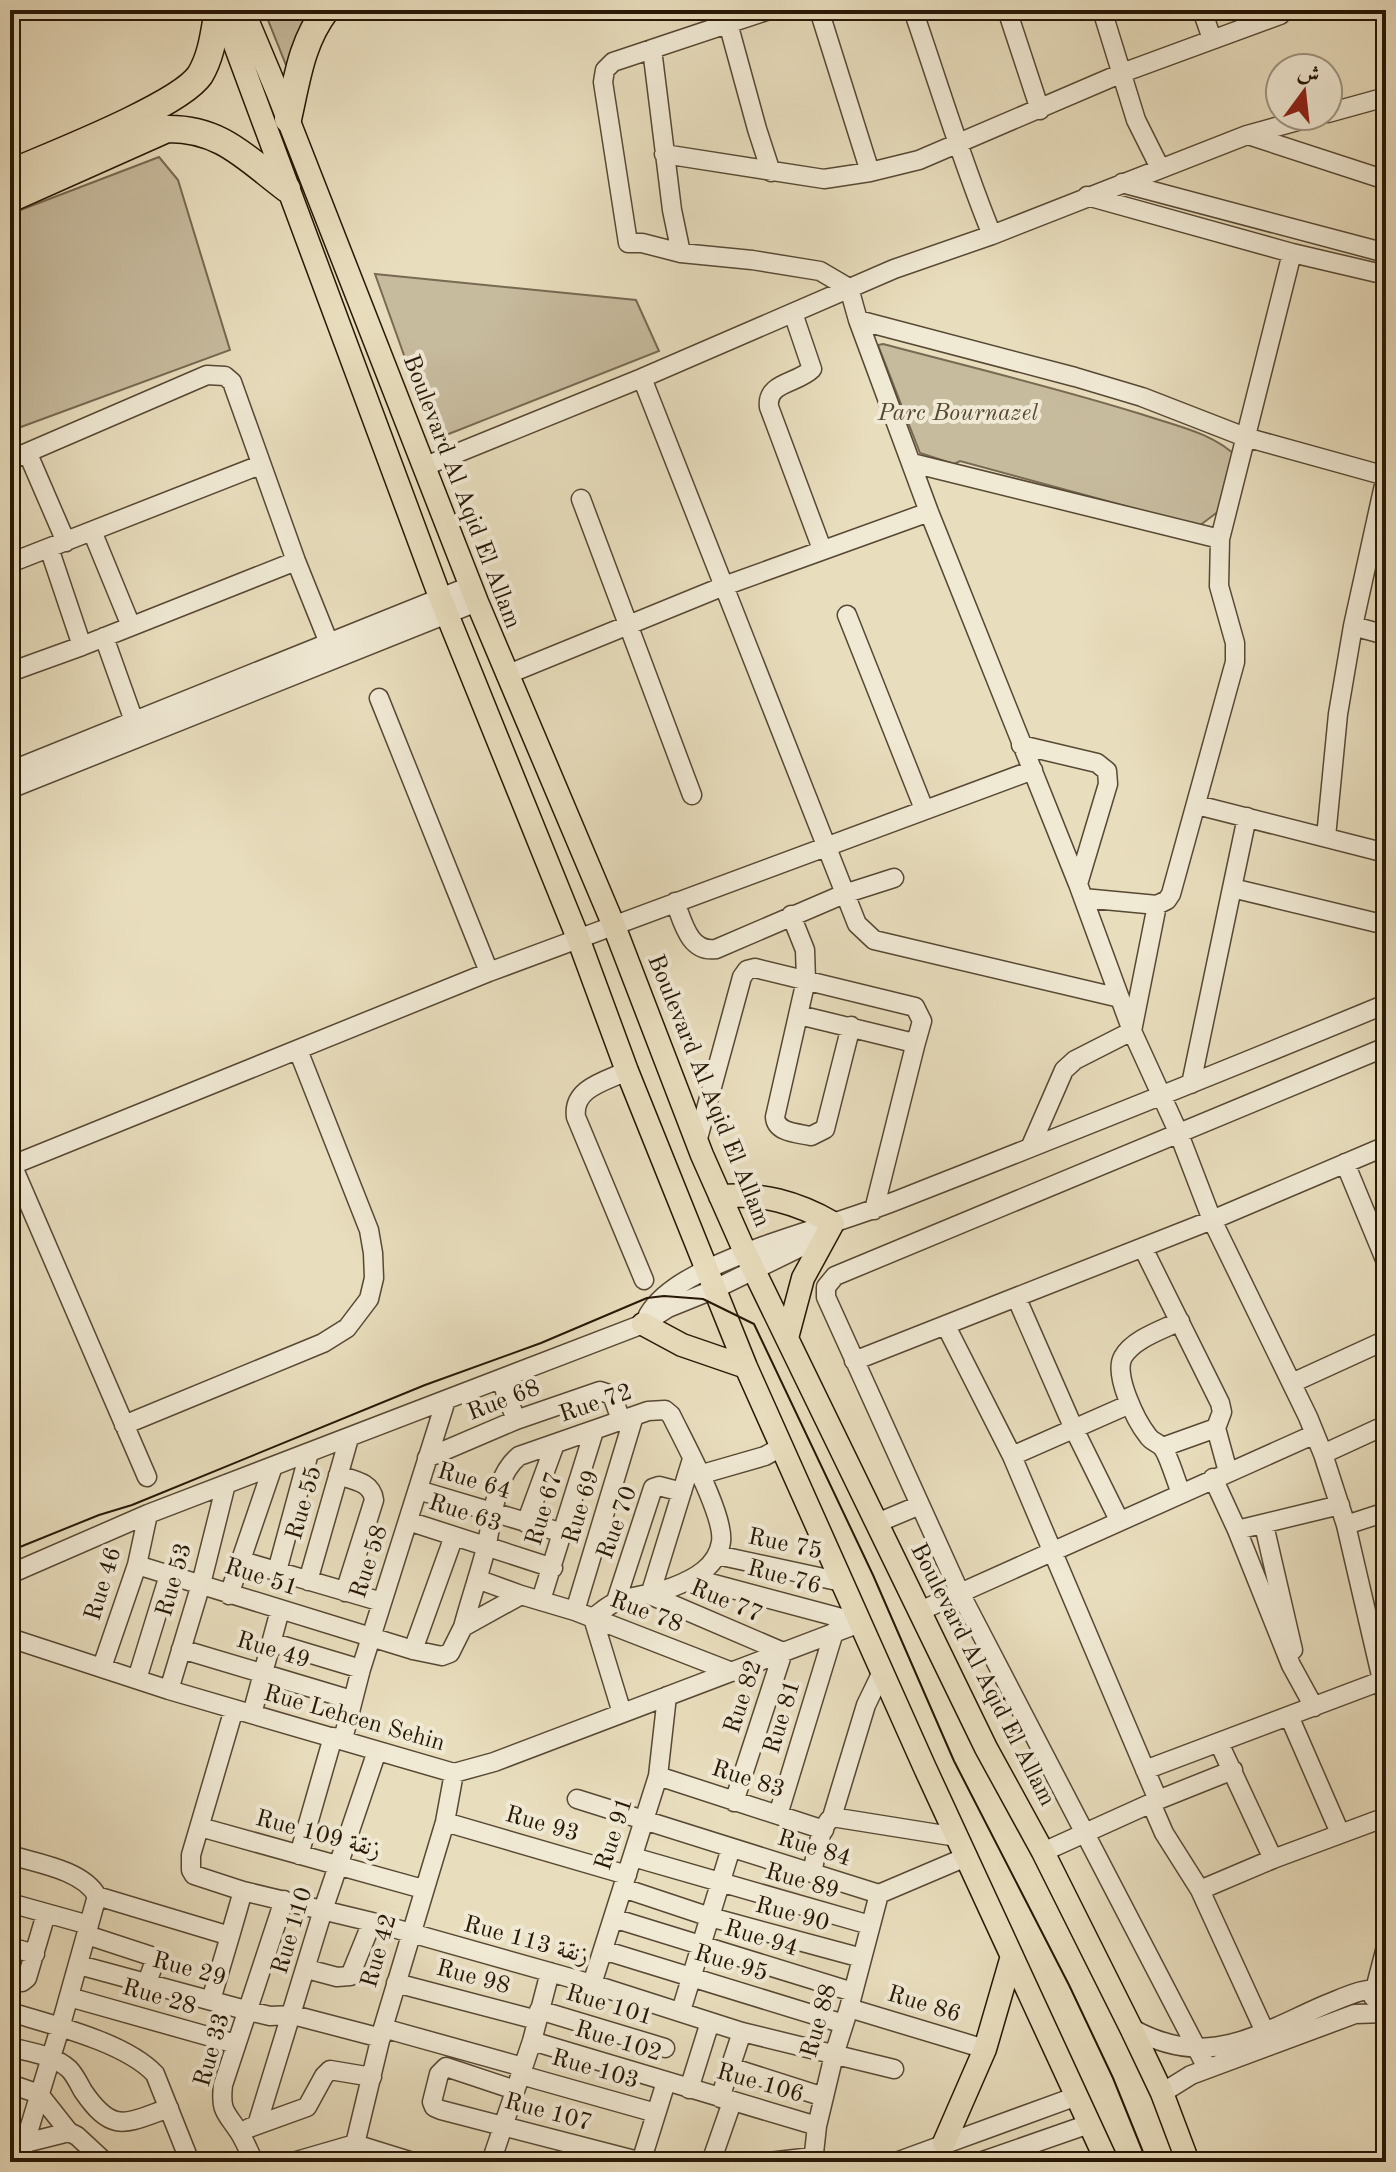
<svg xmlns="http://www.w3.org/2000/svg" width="1396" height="2172" viewBox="0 0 1396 2172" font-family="'Old Standard TT',Amiri,serif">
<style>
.green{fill:#c7bb9e;stroke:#776952;stroke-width:2}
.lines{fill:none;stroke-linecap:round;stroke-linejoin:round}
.minor-casing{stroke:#574833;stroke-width:21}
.major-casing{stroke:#271705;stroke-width:25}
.highway-casing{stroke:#271705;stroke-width:29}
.minor{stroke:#f0e9d4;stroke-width:18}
.major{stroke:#e8ddbd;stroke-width:22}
.highway{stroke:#e8ddbd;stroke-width:26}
.tram{stroke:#271705;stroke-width:2}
.labels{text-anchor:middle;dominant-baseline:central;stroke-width:8;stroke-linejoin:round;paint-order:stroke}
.park-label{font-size:24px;font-style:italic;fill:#574833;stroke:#f0e9d4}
.street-label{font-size:24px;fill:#271705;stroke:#f0e9d4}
</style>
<rect width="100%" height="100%" fill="#e8ddbd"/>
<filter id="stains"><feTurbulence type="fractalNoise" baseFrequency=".0025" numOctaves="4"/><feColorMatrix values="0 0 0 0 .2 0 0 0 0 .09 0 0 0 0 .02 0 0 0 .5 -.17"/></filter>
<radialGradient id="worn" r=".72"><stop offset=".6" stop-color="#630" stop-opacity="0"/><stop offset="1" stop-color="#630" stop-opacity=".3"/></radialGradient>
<!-- green -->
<path class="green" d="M264 10H308L288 70Z
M159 157 178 180 230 350 10 431V214Z
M375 274 636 300 659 351 441 437 430 428Z
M883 344C970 367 1058 388 1144 415 1176 426 1214 433 1238 458L1223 508 1199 526 960 461 954 464 920 453 878 345Z"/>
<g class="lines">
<!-- minor casing -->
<g class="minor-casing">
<path id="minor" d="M769 10 613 62 605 70 603 82 628 243H642L681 253 752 260 820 271 849 288 858 320 929 512 1078 884 1132 1031 1179 1134 1212 1220 1308 1417 1323 1454 1346 1525 1386 1697
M819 10 870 172
M913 10C939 85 962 162 992 235
M1007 10 1040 110
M1102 10 1136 120 1160 168
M1202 10 1212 39
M728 23 757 129 771 172
M652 49 672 210 681 253
M1328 113 1386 97
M1248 135 1386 180
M664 154 824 179 870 172 919 160 1122 73 1280 15 1285 10
M1122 183 1386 253
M1087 196 1292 253 1386 275
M793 313 812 369C797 384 766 382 769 407L822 549
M858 320 1075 377 1142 397 1245 437 1386 476
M642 378 857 924 874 940 1120 998
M28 454 66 542
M10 460 207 375 225 376 232 382 296 561 335 658
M912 463 1220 539
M423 467 642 378 894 269 992 235 1247 135 1316 116
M581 499 692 795
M92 531 131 626
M49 548 82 646
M10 563 260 465
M847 615 924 809
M1353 626 1386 635
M104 637 134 721
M10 672 82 646 296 561
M506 675 724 586 929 512
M379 698 489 972
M1021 745 1097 763 1107 771 1108 784 1078 884
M10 771 470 586
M10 789 477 602
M1197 805 1386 853
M1247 817 1232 888 1386 925
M1326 837 1338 714 1353 626 1386 476
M1083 898 1157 905 1167 900 1171 894 1235 662V643L1219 586 1220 539 1292 253
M675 902C683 922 689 953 716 949L844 894 894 878
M791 915 805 950 806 980 775 1117C776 1133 798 1133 811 1136L825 1129 851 1026
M799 1015 910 1042 915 1046 874 1210
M627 1071C606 1081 572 1088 576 1117L644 1280
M1191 1084 1232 888
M697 1142 742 977 747 970 755 968 915 1007 922 1021 915 1046
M1030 1148 1064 1070 1075 1060 1132 1031 1157 905
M10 1160 147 1477
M1345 1163 1386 1262
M10 1166 489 972 1033 770
M1143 1248 1220 1403 1222 1412 1216 1428 1228 1472
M1017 1299 1074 1429 1119 1520
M648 1315C661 1293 688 1278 710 1268 771 1239 835 1225 898 1200 1061 1136 1224 1071 1386 1004
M1180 1321C1162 1330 1133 1339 1123 1357 1113 1374 1136 1421 1148 1436 1152 1442 1157 1442 1162 1447 1169 1455 1176 1482 1181 1493
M946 1326 1012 1456 1158 1800
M854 1361 1212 1220 1386 1146
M501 1380 516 1420
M1292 1383 1386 1340
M124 1425 323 1343 347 1328 369 1299 374 1278 373 1253 369 1230 298 1050
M1163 1447 1216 1428
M1323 1454 1386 1425
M1012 1456 1130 1404
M427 1458 516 1420 600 1391 612 1395 621 1420
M692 1459 650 1595 783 1652 734 1802
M338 1475C353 1480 372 1482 374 1500L345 1592
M699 1475 765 1456 783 1446
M1213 1478 1237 1530 1340 1505
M418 1490 563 1533
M408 1521 553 1568
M526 1523 555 1444
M877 1523 920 1505
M1264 1525 1293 1650
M1346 1525 1386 1512
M1237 1530 1291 1665 1314 1707
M717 1555 842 1582
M242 1561 382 1602
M137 1565 413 1650 442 1656 450 1653 463 1627 521 1595 575 1611 732 1672
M277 1571 309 1453
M10 1574 148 1514 643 1324 668 1308 715 1289 803 1246 828 1229
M477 1579 521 1595
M695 1579 860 1623
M308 1581 349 1438
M229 1595 273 1466
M541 1600 594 1431
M616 1601 653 1488 659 1486 682 1492
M575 1611 634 1416
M920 1611 1315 1434
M463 1627C470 1601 479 1575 486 1548 493 1519 494 1476 519 1456L648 1411 665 1410 671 1415C684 1442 725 1516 721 1542 717 1567 694 1579 673 1587 655 1594 637 1595 619 1601 610 1603 601 1612 593 1618L622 1713
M10 1638 169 1690 454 1773 494 1762 860 1623
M271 1642 361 1669
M181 1649 352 1700
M413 1650 454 1536
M102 1667 137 1565 148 1514
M137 1679 169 1575
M169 1690 201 1584 226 1484
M234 1709 191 1855V1870L194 1875 243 1891 372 1922 592 1984 742 2032 894 2069
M252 1714 280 1610
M1289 1716 1340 1833
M343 1739 361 1669 446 1400
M1219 1743 1273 1859
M1145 1770 1381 1681
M658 1776 824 1830
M577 1799 879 1894 966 1857
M1151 1803 1164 1833 1200 1890 1271 2045
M778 1815 834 1632
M832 1817 866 1705 882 1672
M445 1822 627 1875
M200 1827 423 1889
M1043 1852 1158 1800 1233 1770
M10 1855C36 1863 83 1870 97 1896L60 2028 19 2162 10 2159
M299 1855 333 1737
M633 1857 870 1925
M812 1873C816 1856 819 1828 832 1817L957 1837
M623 1888 710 1917 862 1958
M1200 1890 1273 1859 1386 1817
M97 1896 230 1936 211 2000
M10 1903 89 1925
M613 1918 853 1992
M87 1935 151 1956 155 1960 147 1983
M230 1936 243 1891
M10 1947 35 1954
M603 1950 844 2024
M79 1965 249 2011 270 2016 293 2015 381 2038
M307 1969 337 1977 350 1976 372 1922
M10 1981 22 1982 27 1978 46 1914
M396 1983 537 2020
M592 1984 658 1776 667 1696
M69 1997 236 2044
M1373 1997 1386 1947
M849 2008 985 2049
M539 2010 665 2048
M681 2011 731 1848
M10 2012C52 2025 125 2042 155 2074L190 2162
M383 2028 523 2067
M1131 2028C1208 2071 1255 2035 1327 2004 1347 1996 1364 1987 1386 1989
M532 2041 817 2126
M10 2047C29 2052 54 2055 69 2069 75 2075 79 2084 83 2091 113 2135 126 2123 169 2108
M730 2067 824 2097
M1207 2068 960 1593 826 1297V1287L835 1276 1386 1047
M521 2075 656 2113
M10 2084 39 2094 69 2132
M689 2089 710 2022
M515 2090 446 2067 439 2074 432 2102 434 2107 441 2110 642 2162
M1162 2093 1191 2075 1355 2014 1386 2013
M720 2098 742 2032
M257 2125 323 1910 377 1751
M249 2128 307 2107 324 2076 330 2070 372 2077
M25 2143 69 2132 77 2136 105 2162
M355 2144 383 2028 445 1822 454 1773
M254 2162C249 2152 245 2141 239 2132 226 2112 220 2112 223 2085L284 1900
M293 2162 355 2144 413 2162
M491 2162 532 2041 550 1972
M641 2162 666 2082
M711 2162 732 2102
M769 2162 812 2157
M813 2162 817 2126 834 2055 849 2008 879 1894
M896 2162 1077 2096
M980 2162 1089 2124"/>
</g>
<!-- major casing -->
<g class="major-casing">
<path id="major" d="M222 10 440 597 578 938 627 1071 746 1367 925 1768 1107 2162
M243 10 277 91 477 602 614 926 702 1155 745 1252 986 1748 1043 1852 1131 2028 1162 2093 1188 2162
M720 1196C762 1193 796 1202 833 1223L803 1278 787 1338
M643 1324 682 1345 746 1367
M944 2143 985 2049 1012 1956"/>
</g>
<!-- highway casing -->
<g class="highway-casing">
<path id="highway" d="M288 119C297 80 301 43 326 10
M10 173C49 156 179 106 200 75 212 55 214 32 218 10
M10 199 167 129C221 128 247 159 287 189"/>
</g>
<!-- minor -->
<use href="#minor" class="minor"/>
<!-- major -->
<use href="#major" class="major"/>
<!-- highway -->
<use href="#highway" class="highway"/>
<!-- tram -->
<path class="tram" d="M10 1551 99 1515 132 1505 425 1385 541 1343 647 1298 664 1296 703 1299 754 1324 873 1575 954 1761 1069 1985 1113 2078 1147 2162"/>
</g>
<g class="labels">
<!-- park labels -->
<g class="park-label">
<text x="958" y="414">Parc Bournazel</text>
</g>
<!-- street labels -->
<g class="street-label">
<text transform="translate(461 492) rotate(69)">Boulevard Al Aqid El Allam</text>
<text transform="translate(708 1091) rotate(68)">Boulevard Al Aqid El Allam</text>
<text transform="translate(504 1401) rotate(-21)">Rue 68</text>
<text transform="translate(596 1404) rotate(-19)">Rue 72</text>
<text transform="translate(474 1482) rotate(17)">Rue 64</text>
<text transform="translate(305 1503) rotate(-74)">Rue 55</text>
<text transform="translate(582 1507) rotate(-73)">Rue 69</text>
<text transform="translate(545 1509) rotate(-73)">Rue 67</text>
<text transform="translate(465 1514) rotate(18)">Rue 63</text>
<text transform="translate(618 1523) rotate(-70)">Rue 70</text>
<text transform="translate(785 1545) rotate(12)">Rue 75</text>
<text transform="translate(370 1562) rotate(-72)">Rue 58</text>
<text transform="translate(261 1578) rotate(18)">Rue 51</text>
<text transform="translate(784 1578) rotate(15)">Rue 76</text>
<text transform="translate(175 1580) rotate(-74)">Rue 53</text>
<text transform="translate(104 1584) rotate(-73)">Rue 46</text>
<text transform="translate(726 1602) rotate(23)">Rue 77</text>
<text transform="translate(646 1613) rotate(21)">Rue 78</text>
<text transform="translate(273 1651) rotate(17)">Rue 49</text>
<text transform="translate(982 1675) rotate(63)">Boulevard Al Aqid El Allam</text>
<text transform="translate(744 1697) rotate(-72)">Rue 82</text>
<text transform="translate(783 1717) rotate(-73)">Rue 81</text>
<text transform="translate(354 1719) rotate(16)">Rue Lehcen Sehin</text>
<text transform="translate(748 1780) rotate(18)">Rue 83</text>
<text transform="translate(542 1825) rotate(16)">Rue 93</text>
<text transform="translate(615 1834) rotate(-72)">Rue 91</text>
<text transform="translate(318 1835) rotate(15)">Rue 109 زنقة</text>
<text transform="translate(814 1849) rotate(17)">Rue 84</text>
<text transform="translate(802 1882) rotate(16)">Rue 89</text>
<text transform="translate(792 1915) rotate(15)">Rue 90</text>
<text transform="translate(293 1931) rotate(-73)">Rue 110</text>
<text transform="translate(761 1939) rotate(17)">Rue 94</text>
<text transform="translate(526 1941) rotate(15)">Rue 113 زنقة</text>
<text transform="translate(380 1951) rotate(-74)">Rue 42</text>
<text transform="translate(731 1964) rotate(17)">Rue 95</text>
<text transform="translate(189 1970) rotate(15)">Rue 29</text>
<text transform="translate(473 1978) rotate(15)">Rue 98</text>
<text transform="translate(159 1998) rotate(16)">Rue 28</text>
<text transform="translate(924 2005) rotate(17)">Rue 86</text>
<text transform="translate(609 2006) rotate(17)">Rue 101</text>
<text transform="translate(820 2021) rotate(-74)">Rue 88</text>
<text transform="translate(618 2042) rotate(17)">Rue 102</text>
<text transform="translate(213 2050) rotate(-74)">Rue 33</text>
<text transform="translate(595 2070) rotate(16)">Rue 103</text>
<text transform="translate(760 2084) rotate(16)">Rue 106</text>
<text transform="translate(548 2113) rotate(15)">Rue 107</text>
</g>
</g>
<!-- margin -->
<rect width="1396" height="2172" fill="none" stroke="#e8ddbd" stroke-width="40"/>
<rect x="12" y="12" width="1372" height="2148" fill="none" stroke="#271705" stroke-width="4"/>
<rect x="20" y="20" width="1356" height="2132" fill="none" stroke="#271705" stroke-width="2"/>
<!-- north arrow -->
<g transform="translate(1304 92) rotate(15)"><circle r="38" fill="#f0e9d4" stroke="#a09581" stroke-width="2"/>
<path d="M0-6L14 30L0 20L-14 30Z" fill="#8f2418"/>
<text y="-12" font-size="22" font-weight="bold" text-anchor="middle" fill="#271705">ش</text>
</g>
<rect width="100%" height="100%" filter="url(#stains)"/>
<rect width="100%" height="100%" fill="url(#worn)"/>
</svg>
